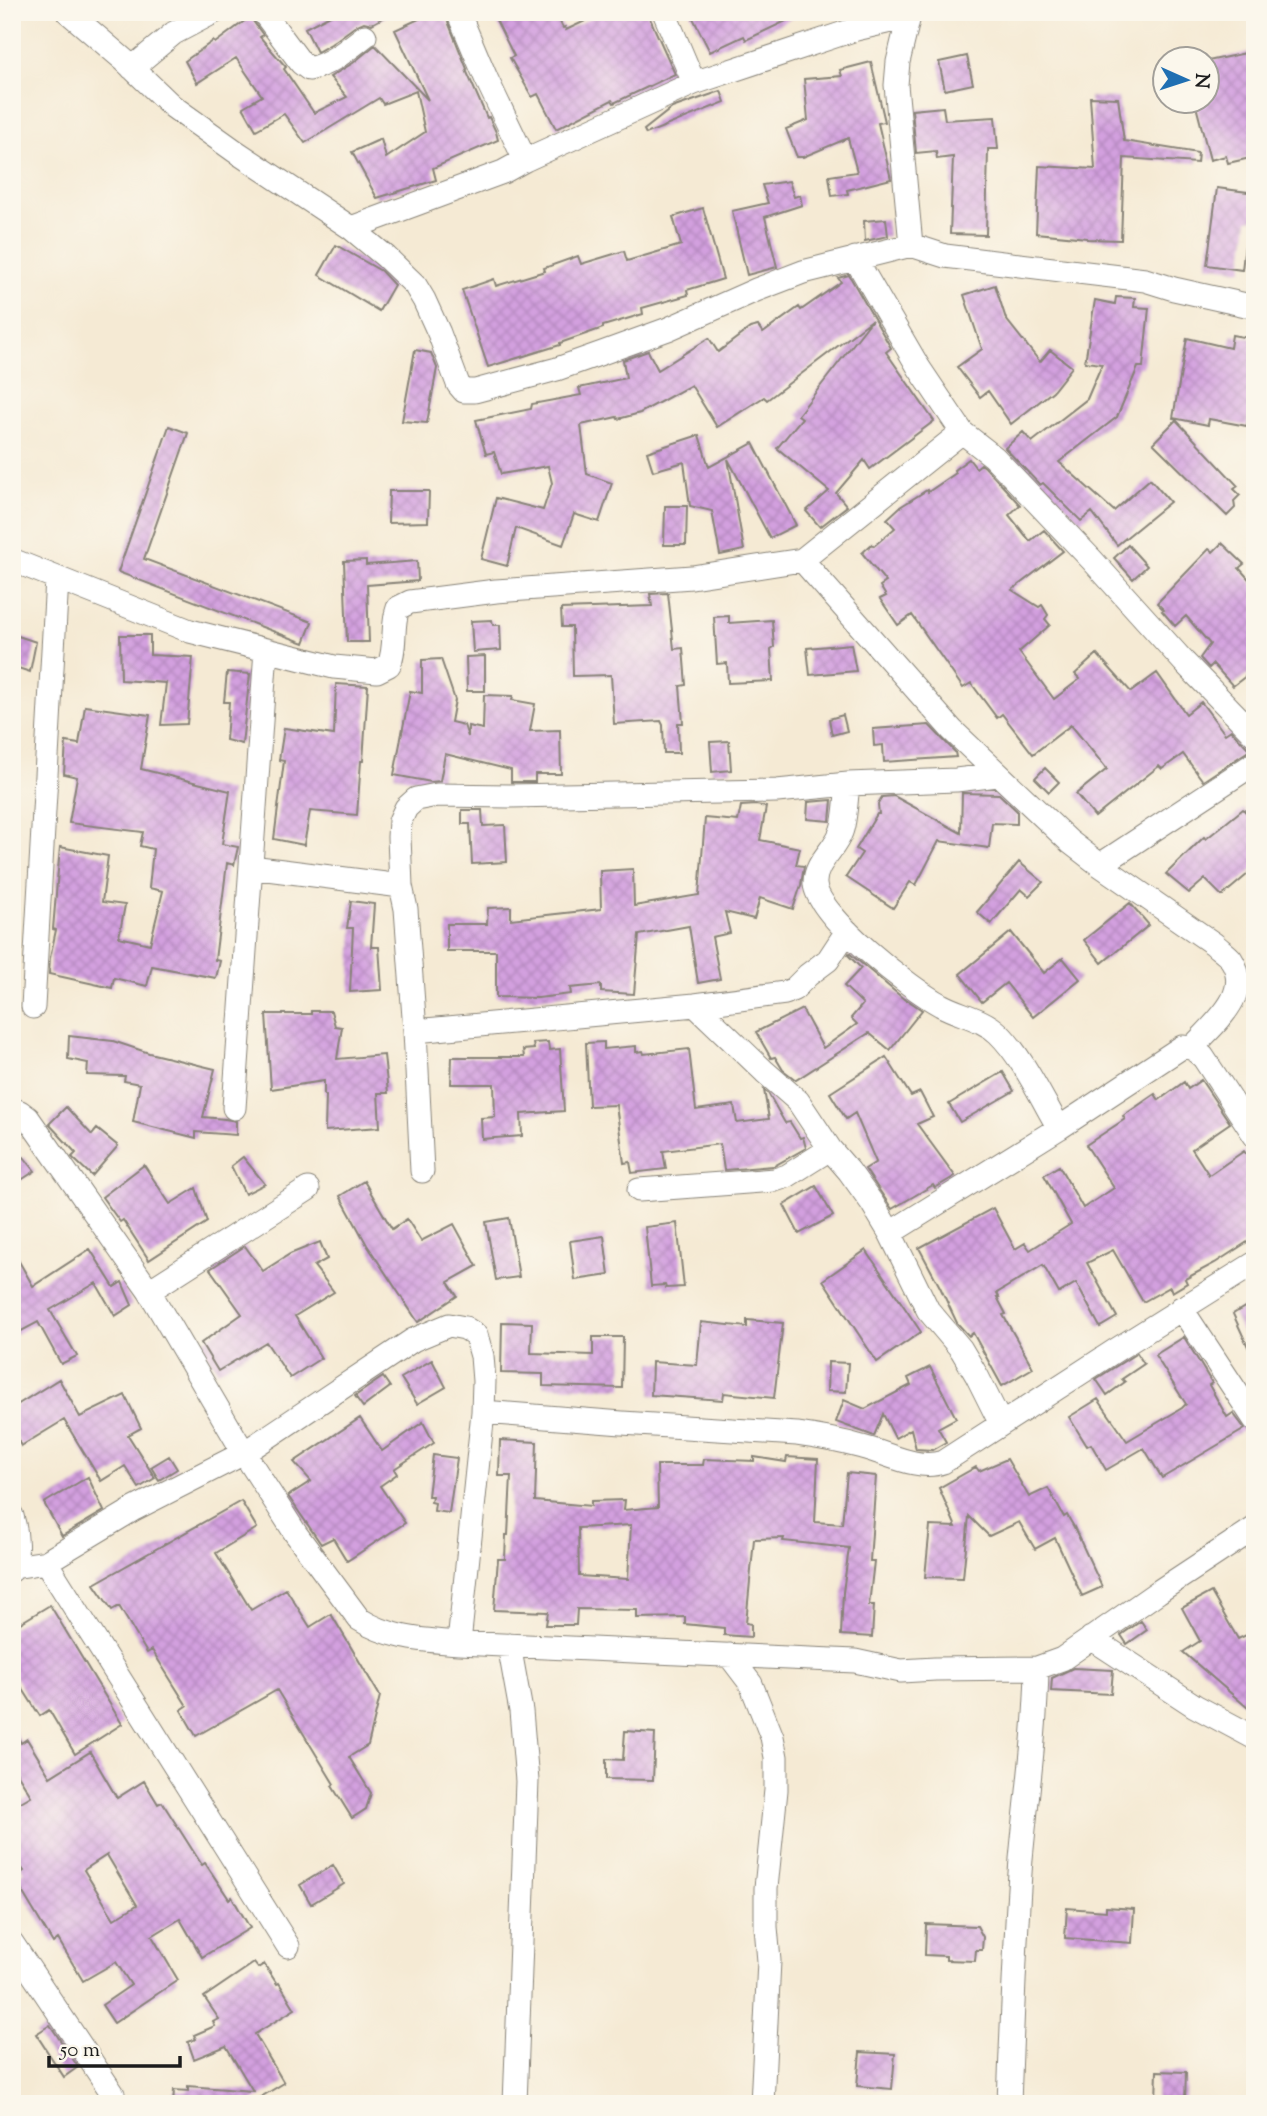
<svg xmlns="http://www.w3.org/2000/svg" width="1267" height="2116" viewBox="0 0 1267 2116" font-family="'Sorts Mill Goudy',serif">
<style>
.building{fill:url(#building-cross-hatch);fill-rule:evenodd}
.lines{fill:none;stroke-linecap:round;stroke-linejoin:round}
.minor-casing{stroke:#888378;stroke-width:25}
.minor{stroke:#fff;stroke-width:23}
</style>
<defs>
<pattern id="building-cross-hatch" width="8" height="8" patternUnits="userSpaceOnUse" patternTransform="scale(1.75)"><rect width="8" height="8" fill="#d3a0df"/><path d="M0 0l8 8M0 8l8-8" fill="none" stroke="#b589bf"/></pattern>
</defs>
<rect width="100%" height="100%" fill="#fbf7ec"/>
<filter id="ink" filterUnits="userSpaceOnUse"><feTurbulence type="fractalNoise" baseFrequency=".0143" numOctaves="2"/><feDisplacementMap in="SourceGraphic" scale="14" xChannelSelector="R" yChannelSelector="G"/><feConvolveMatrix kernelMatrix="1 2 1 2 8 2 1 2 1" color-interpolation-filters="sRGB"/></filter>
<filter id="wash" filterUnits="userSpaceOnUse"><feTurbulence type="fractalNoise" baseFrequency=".00686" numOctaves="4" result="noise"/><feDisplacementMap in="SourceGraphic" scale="28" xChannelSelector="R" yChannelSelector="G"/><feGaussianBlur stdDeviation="1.57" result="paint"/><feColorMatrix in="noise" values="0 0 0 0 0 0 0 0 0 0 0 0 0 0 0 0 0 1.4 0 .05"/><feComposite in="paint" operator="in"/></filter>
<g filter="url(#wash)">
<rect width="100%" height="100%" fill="#f5ead4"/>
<g id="blocks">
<!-- building -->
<path class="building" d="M336 12H394L372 24 364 22 357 25 331 44 317 52 305 28Z
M434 12H444L467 69 466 70 487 118 489 117 496 132 498 140 433 168 436 180 377 198 352 152 381 139 386 158 425 132 416 91 383 104 379 98 305 143 284 114 256 130 243 107 262 96 236 58 197 83 185 61 213 41 215 43 250 17 263 35 260 37 286 67 284 69 314 113 347 97 330 77 353 63 375 45 428 100 395 30Z
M492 12H555L563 28 565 27 566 30 604 12H647L675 74 614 103 612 100 556 129 538 94 532 97 510 58 514 56Z
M690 12H805L746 40 744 36 710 52Z
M1255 51V157L1228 163 1226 156 1210 160 1195 102H1208V61Z
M967 56 973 84 945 90 939 62Z
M871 62 885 122 878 123 891 179 847 190 848 194 832 196 829 176 857 172 848 138 803 157H797L786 129 808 120 804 79 842 76 840 70Z
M721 91 725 102 646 134 644 130 672 108Z
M1090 97 1118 98 1124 141 1198 153 1197 163 1124 158 1121 240 1087 239V238L1036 233 1039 166 1095 169Z
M943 107 945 120 995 117 998 149H988L986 235 950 234 953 157 937 159 936 151 916 153 912 110Z
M789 181 794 197 800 195 802 205 765 217 777 267 747 275 732 211 768 203 762 185Z
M1217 188 1255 193V219L1248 220 1242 270 1207 265Z
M703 208 723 279 687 290 688 295 642 308 643 314 603 326V328L560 343V345L488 367 462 290 494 279 496 286 545 271 544 268 578 256 581 264 624 251 627 261 681 245 673 217Z
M886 219 888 236 865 241 864 221Z
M336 245 381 271 394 285 379 311 319 275Z
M849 275 891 348 886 352 934 421 870 469 864 460 836 493 847 506 820 527 806 511 829 491 777 448 802 418 798 415 872 320 767 400 764 397 717 427 691 385 640 413 618 419 617 417 581 425 587 474 612 483 599 522 574 514 563 545 516 528 507 566 481 559 496 498 543 510 552 483 548 466 501 474 494 452 486 454 476 420 531 409 532 404 581 395 579 388 626 378 623 360 648 351 658 370 709 338 718 352 750 328 758 326 763 333 799 307 801 310 841 282 838 278Z
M995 285 1006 319 1040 362 1050 350 1072 367 1053 391 1011 424 988 391 980 397 957 367 982 349 964 295Z
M1116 297 1135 298 1134 307 1149 308 1143 367H1138L1117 417 1059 462 1114 511 1150 479 1170 502 1117 545 1092 512 1081 521 1043 483 1040 485 1005 448 1023 432 1032 442 1087 399 1102 364 1085 362 1095 300 1115 304Z
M1232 335 1255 339V385L1247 426 1209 419 1208 425 1173 418 1187 338 1230 348Z
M415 350 431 353 437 368 427 423 402 421Z
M1176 420 1238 486 1234 489 1240 495 1234 501 1235 508 1227 516 1153 443Z
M169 426 188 433 144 559 312 622 304 643 118 572Z
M699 435 709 467 753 443 796 525 770 538 728 459 744 550 720 555 712 511 690 506 684 462 653 471 647 452Z
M969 459 976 468 981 464 985 467 1020 505 1009 515 1030 541 1044 530 1063 551 1012 590 1039 607 1042 605 1048 615 1045 619 1050 625 1019 652 1054 699 1080 679 1075 674 1097 654 1131 692 1157 673 1186 714 1201 702 1225 734 1231 730 1250 750 1203 781 1183 754 1162 769 1159 766 1095 817 1076 794 1107 769 1071 725 1033 754 1002 714 997 718 971 683 963 688 912 615 898 625 880 599 886 596 880 586 886 582 862 553 872 544 874 546 895 528 887 519 900 507 927 490 928 492 956 473 954 470Z
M389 491H429L428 522 388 523Z
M665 506H687L686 545H664Z
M1222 543 1244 564 1239 568 1255 586V669L1233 686 1213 664 1209 668 1200 658 1210 644 1186 616 1175 626 1162 611 1164 610 1157 603 1209 549 1213 552Z
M1128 545 1147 566 1133 579 1114 558Z
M366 560V565L417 561 418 581 367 585 369 642H347L344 561Z
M668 593 674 649 683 648 686 685 680 686 683 723H678L679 753H664L663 725 661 721 614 724 611 675 573 676 572 627H562L561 609 652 606 650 594Z
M729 616V623L772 620 774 647 771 649 773 681 728 683 727 663 717 664 714 617Z
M492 620 493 625H500L501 650 473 652 471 621Z
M12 634 36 642 30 672 12 666Z
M120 635H150V655L193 657 187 724 161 725 166 683 121 680Z
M851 644 856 671 810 675 807 648Z
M485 656V691H467L466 657Z
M441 659 455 700 451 722 464 725 468 737V726L483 729 484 695 513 696 512 700 535 704 530 731 560 730 561 774H535V782H511V770L445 754 440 781 431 782 394 775 410 691 422 693V660Z
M227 672 250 674 242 744 226 740 229 702H224Z
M336 684 368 686 363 761H361L357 815 310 811 304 845 274 839 284 761 279 760 284 728 334 735Z
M85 706 150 715 141 769 230 791 222 844 238 847 234 865 227 863 215 960 220 961 216 978 152 966 147 986 114 978 112 988 49 974 50 958 56 930 53 929 60 847 108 856 102 902 125 905 119 937 150 944 163 891 149 888 153 849 140 846 143 832 69 823 77 777 64 774 66 742 79 744Z
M843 715 847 731 832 735 829 719Z
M929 725 955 752 956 757 884 762 883 745 874 746 873 729Z
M729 741 731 770 712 772 710 742Z
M1045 768 1059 782 1049 792 1035 778Z
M962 793 999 794 1017 811V824L992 823 989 848 939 841 916 885 910 882 893 908 846 877 862 853 856 849 877 814H879L878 804 882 797 894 796 961 833Z
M832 800 830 821 807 819 808 802Z
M756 805 766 807 760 840 800 848 796 865 804 866 801 885 793 909 760 898 754 919 725 912 730 933 712 937 720 979 698 983 689 926 639 935 634 994 601 992V985L570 988 571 994 538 998 496 997V951H447V924H487L488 908 511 907V919L601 909 600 871 633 869 634 906 699 895 705 818 738 821 741 806Z
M1243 809 1255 822V868L1222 896 1205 879 1189 893 1166 874 1204 837 1206 839Z
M462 810H482L483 826 505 825 507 862 472 864 470 824H462Z
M1019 862 1043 882 1029 896 1021 889 991 924 977 912Z
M351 901 374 904 371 947H379L382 990 350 992 353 928H347Z
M1130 903 1149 925 1102 963 1084 940Z
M1011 932 1044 973 1063 958 1080 979 1033 1017 1006 983 982 1002 960 974Z
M849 953 905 1000 906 999 922 1010 890 1050 869 1033 796 1080 783 1070 775 1057 771 1058 756 1032 802 1009 823 1048 857 1024 851 1018 863 1004 844 986 861 968 848 955Z
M311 1011H331L335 1026 342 1027 337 1059 384 1055 388 1093H378L380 1127 325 1131 326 1095H324V1081L271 1089 266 1014H311Z
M69 1036 113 1041 149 1053 215 1069 203 1117 225 1119 236 1121V1135L196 1132V1138L133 1122 140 1084 124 1081 125 1076 87 1075 88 1063 68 1059Z
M548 1042 549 1050 560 1049 564 1111 521 1114 522 1136 482 1139 481 1118 495 1117 494 1084H451L452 1057H524L523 1050 534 1049 533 1043Z
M604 1042V1049L636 1046V1052L643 1051 644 1054 689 1049 696 1110 734 1105 737 1123 769 1119 764 1090 768 1093 785 1123 790 1122 800 1138 803 1137 806 1148 774 1166 724 1170 720 1144 663 1151 666 1169 632 1173 630 1162 624 1163 616 1105 589 1106 586 1043Z
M886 1057 911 1096 920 1092 933 1117 917 1124 955 1176 935 1188 933 1185 892 1209 865 1169 876 1162 855 1113 846 1119 830 1093Z
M1003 1072 1014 1091 960 1122 949 1104Z
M1201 1080 1230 1123 1192 1149 1209 1175 1244 1151 1255 1166V1237L1215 1263 1185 1279 1187 1283 1172 1292 1170 1287 1143 1302 1113 1250 1087 1263 1117 1317 1100 1327 1076 1283 1059 1293 1043 1265 997 1293 999 1297H997L1006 1314 1003 1315 1033 1368 1002 1386 973 1333 969 1336 957 1323 940 1287 919 1248 993 1208 1015 1249 1025 1243 1030 1250 1071 1224 1044 1175 1059 1166 1083 1208 1114 1188 1086 1145 1125 1119 1123 1116 1155 1094 1159 1100 1184 1082 1188 1089Z
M66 1107 92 1135 97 1129 118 1146 92 1176 74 1159 72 1157 76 1153 49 1124Z
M24 1157 35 1171 12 1186V1165Z
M243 1157 265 1184 245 1194 231 1166Z
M144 1165 170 1204 196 1188 207 1222 149 1260 123 1220 120 1222 102 1197Z
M364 1181 392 1229 407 1219 421 1241 454 1224 477 1266 448 1282 457 1296 418 1322 367 1245 340 1196Z
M816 1186 833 1216 799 1234 784 1205Z
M509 1218 519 1277 496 1280 486 1222Z
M677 1223 684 1287 666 1288 665 1285 651 1286 645 1227Z
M604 1236 609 1275 575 1280 570 1241Z
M320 1242 327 1259 314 1266 334 1292 295 1316 321 1358 290 1378 266 1342 218 1371 201 1343 242 1314 210 1269 245 1246 263 1271 290 1254Z
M12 1249 33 1286 90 1249 114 1287 122 1282 132 1305 115 1316 96 1283 50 1310 77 1356 61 1364 38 1322 12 1336Z
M866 1250 921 1332 877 1362 823 1280Z
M1255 1301V1362L1233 1314Z
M747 1320 783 1323 774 1398 724 1393 723 1400 651 1395 652 1362 697 1365 701 1322 747 1327Z
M502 1322 532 1323 531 1353 593 1355V1337H623L622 1388 543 1386V1374L501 1373Z
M1184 1337 1212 1383 1209 1385 1227 1417 1233 1413 1245 1429 1162 1478 1144 1448 1106 1470 1091 1444 1087 1446 1069 1417 1098 1399 1127 1441 1182 1408 1186 1404 1155 1355Z
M1137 1353 1144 1364 1122 1379 1125 1382 1107 1395 1096 1379Z
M432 1360 446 1387 417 1404 401 1378Z
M828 1362 848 1363 846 1392 827 1391Z
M930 1367 956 1418 938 1428 946 1442 932 1450 916 1449 911 1429 895 1438 883 1414 874 1436 836 1422 844 1400 865 1409 911 1385 908 1378Z
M383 1377 390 1387 363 1407 355 1396Z
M59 1379 80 1417 125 1395 141 1428 128 1435 155 1478 139 1488 125 1466 101 1481 64 1420 21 1446 12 1429V1408Z
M360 1418 382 1451 423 1422 434 1443 394 1469 397 1474 380 1486 405 1523 347 1561 333 1538 321 1544 288 1496 311 1481 294 1462Z
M500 1440 537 1442 535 1501 591 1506V1501L625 1500 624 1510 658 1507 657 1465H703L704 1459 754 1461V1457L786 1462 787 1457 818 1459 815 1522 842 1524 847 1473 876 1476 870 1561H874L869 1605H874L872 1637 841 1635 843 1592 849 1548 783 1541 784 1538 754 1539 746 1623 751 1624V1637L724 1635V1628L685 1624V1617L637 1618V1610L577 1609 576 1625H546L548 1612 494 1610 498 1559H505L506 1535H508L511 1476H499ZM631 1525 628 1579 579 1576 578 1528Z
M433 1455 457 1458 449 1513 434 1511 435 1503 431 1502 432 1496H428Z
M169 1456 177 1469 159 1480 151 1467Z
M1007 1459 1029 1497 1048 1488 1064 1517 1067 1515 1074 1527 1102 1587 1082 1596 1055 1538 1035 1549 1019 1522 989 1536 969 1516 963 1578 925 1577 930 1526 956 1527 939 1488 976 1467 979 1471Z
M88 1477 104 1511 62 1536 44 1503Z
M241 1501 257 1528 216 1553 251 1610 286 1589 310 1627 331 1614 380 1696 368 1745 349 1757 371 1793 366 1809 352 1818 332 1786 334 1784 277 1690 196 1736 181 1710 187 1706 152 1650 147 1653 119 1606 112 1610 94 1584Z
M1211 1592 1238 1639 1255 1631V1714L1183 1652 1200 1641 1182 1608Z
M50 1605 122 1724 75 1754 49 1710 40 1716 12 1672V1628Z
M1141 1621 1147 1630 1127 1644 1121 1635Z
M1073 1668 1113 1670 1111 1694 1051 1691 1052 1678Z
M12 1727 21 1743 27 1739 50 1777 90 1752 117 1798 144 1781 158 1804 162 1802 202 1865 205 1863 229 1899 232 1897 250 1928 202 1957 180 1919 152 1936 178 1980 114 2023 102 2005 131 1985 116 1962 83 1981 58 1939 53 1943 14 1878 24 1871 12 1854V1807L31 1796 12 1765ZM107 1855 137 1905 114 1919 84 1870Z
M625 1731 655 1733 653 1780 606 1779V1759L623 1760Z
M333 1865 344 1884 311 1904 300 1885Z
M1106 1907 1134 1909 1132 1943 1065 1938 1067 1908 1106 1911Z
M926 1924 977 1926 983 1937 982 1950H976L975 1961 946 1960V1956L925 1955Z
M254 1963 258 1968 264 1964 277 1984 279 1983 295 2009 255 2034 284 2083 249 2104H173L174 2090 188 2091V2086L253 2091 226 2046 194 2059 188 2042 196 2039 194 2035 215 2026 213 2022 219 2019 204 1997Z
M50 2025 78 2067 64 2077 36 2034Z
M860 2052 895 2054 892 2089 857 2086Z
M1157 2071 1186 2072 1185 2101 1156 2100Z"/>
</g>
</g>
<g filter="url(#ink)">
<use href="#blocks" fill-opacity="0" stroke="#888378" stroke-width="2"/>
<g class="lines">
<!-- minor casing -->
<g class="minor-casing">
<path id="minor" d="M68 12 124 60 172 106 235 151 351 228 386 257 415 285 424 300 439 333 458 384 464 391H475L557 369 602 353 668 329 756 290 803 272 911 245 945 256 1145 280 1174 289 1255 307
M263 12 301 63 309 69C331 64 347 50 365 36
M458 12 486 78 525 160
M664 12 694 83
M910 12 898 62 896 85 911 245
M132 68 174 33 214 12
M351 228 503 172 525 160 694 83 856 29 908 17
M855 258 919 368 962 432 994 457 1092 560 1184 662 1255 735
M12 560 190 631 334 667 377 671 389 665C397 646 391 627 398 608L410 602 496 591 692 577 802 560 962 432
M802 560 952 730 1070 842 1100 865 1214 944C1219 949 1227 954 1231 959 1254 994 1213 1024 1192 1048
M848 784C846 798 846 820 841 832 835 850 814 863 815 884 817 916 912 990 941 1005 959 1015 982 1018 998 1033 1022 1056 1042 1099 1059 1128
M1100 865 1255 763
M251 867 401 886
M695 1005 765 1072 798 1101 830 1149 849 1171 872 1203 890 1233 928 1310 961 1349 977 1376 1001 1424
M33 1007 57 579
M415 1031 695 1005 785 993 794 989 808 975 828 960 847 931
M234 1108 266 650
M12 1109 20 1112 28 1118 149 1291 244 1453 296 1534 359 1619C390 1639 424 1640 459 1643L855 1661 901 1671 935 1669 1037 1668 1062 1659 1158 1592 1255 1528
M422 1171 415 1031 406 909 401 886 399 837 400 821 406 808 416 799 437 795 510 796 777 791 848 784 956 780 998 775
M639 1190 775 1180 787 1176 830 1149
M890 1233 1059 1128 1182 1047 1192 1048 1203 1057 1255 1136
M149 1291 308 1189
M1181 1308 1255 1420
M483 1412 622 1423 797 1434C819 1437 841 1441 862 1447 887 1453 918 1471 943 1462L1116 1350 1255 1263
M12 1516C17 1533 19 1555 12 1570
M46 1562 288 1946
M14 1567 46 1562 134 1509 244 1453 413 1340 449 1325 465 1328 476 1335 482 1356 484 1381 483 1412 459 1643
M1091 1638 1195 1706 1255 1738
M509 1645 521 1711 527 1781 515 2104
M729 1655 751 1684 772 1737 776 1757V1790L766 1888V1927L769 1961 762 2104
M12 1943 113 2094 108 2104
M1009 2104C1012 2022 1015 1940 1021 1859 1027 1795 1036 1732 1037 1668"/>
</g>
<!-- minor -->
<use href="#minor" class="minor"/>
</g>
</g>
<!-- margin -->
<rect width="1267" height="2116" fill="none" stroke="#fbf7ec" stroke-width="42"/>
<!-- north arrow -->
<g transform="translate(1186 80) rotate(93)"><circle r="33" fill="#fbf7ec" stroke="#a29f99" stroke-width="2"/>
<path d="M0-5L12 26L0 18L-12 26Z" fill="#1f6fb2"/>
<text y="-10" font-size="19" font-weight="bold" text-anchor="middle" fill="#1c1c1c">N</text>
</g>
<!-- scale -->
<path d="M49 2056v10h131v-10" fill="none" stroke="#1c1c1c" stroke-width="3.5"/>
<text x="60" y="2056" font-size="21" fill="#1c1c1c" stroke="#fbf7ec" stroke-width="5" paint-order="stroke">50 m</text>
</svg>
